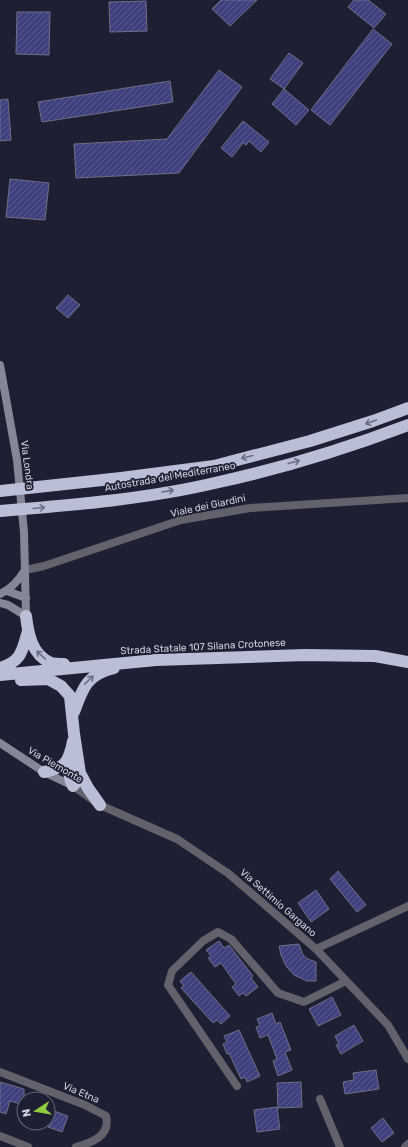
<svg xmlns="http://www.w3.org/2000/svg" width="408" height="1147" viewBox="0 0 408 1147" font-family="Rubik,sans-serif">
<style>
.building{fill:url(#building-hatch);stroke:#6d6f86}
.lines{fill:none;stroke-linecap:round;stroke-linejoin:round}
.street{stroke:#61626c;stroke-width:8}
.secondary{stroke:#858797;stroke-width:8}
.highway{stroke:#babed6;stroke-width:12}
.oneway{stroke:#6c6e84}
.labels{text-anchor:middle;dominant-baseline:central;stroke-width:3.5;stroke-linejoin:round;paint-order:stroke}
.street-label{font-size:10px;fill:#cfd1de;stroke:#1e1f32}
</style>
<defs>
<pattern id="building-hatch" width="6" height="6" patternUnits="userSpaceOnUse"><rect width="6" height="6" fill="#3f407e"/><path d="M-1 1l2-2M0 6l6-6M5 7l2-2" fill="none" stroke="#5a5b90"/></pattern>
</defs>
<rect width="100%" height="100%" fill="#1e1f32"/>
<!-- building -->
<path class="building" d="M221 0H257L230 26 212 9Z
M354 0H368L386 14 374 28 348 7Z
M146 1 147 31 110 32 109 2Z
M17 12H50L49 55 16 54Z
M373 29 392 44 330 125 311 110Z
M289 53 303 63 284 89 270 79Z
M219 70 242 87 179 173 76 178 74 144 167 139Z
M170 81 173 102 42 122 38 102Z
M284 89 309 110 296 125 272 104Z
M8 99 11 140 0 141V100Z
M243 121 269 142 261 152 249 141 246 145 243 143 232 157 221 148Z
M10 179 49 183 45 220 6 217Z
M68 295 80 305 68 318 56 308Z
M338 871 366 905 357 912 330 879Z
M316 890 329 909 311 922 298 903Z
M219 941 224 948 229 945 253 976 251 978 258 987 246 996 243 993 239 996 232 987 236 984 221 963 215 967 208 958 211 956 206 950Z
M299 944 303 955 308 959 316 962V981H307L294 975 286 966 281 955 279 946Z
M191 972 230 1016 221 1024 217 1020 213 1023 181 988 184 986 180 981Z
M332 997 341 1015 318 1026 309 1009Z
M272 1013 276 1024 280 1022 291 1050 285 1052 292 1070 278 1076 273 1061 277 1059 268 1035 260 1038 256 1027 260 1026 257 1019Z
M354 1025 363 1041 341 1054 336 1045 339 1044 335 1036Z
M239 1030 260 1076 247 1082 245 1077 241 1079 229 1053 227 1054 223 1044 227 1042 224 1036Z
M376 1070 379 1089 345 1094 343 1082 354 1080 353 1073Z
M0 1082 24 1089V1105L10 1101 6 1114 0 1112Z
M301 1082 302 1107 278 1108 277 1083Z
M277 1107 280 1129 257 1132 254 1110Z
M54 1111 68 1116 62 1132 48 1127Z
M383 1118 394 1133 382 1142 371 1128Z"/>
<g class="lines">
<!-- street -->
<path class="street" d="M25 570 44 566 181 520 250 508 408 498
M73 786 100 805 177 839 229 874 316 949 388 1025 408 1059
M316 949 408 906
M0 1072 85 1105 106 1116C111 1136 91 1143 76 1147
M237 1086 168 985 172 971 203 941 218 932 231 939 278 993 304 1002 346 981
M320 1099 340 1147
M0 1136 28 1147
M405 1147 408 1144"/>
<!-- secondary -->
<path class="secondary" d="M0 365 17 460 24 532 26 616
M7 591 26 598
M0 594C11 589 19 580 25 570
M0 603 8 605 26 616
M0 743 44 772 73 786"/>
<!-- highway -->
<path class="highway" d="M0 491 121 478 214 466 310 441 373 421 408 408
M0 511C73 505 148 499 219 482 283 468 347 448 408 425
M26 616C28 634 32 655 51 663 55 664 60 664 64 664
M0 668C22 661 22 651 28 631
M0 675 156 660 305 655 375 656 408 662
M21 680 48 679 61 686 70 696 74 734 80 773 88 788 100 805
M74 712C83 688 86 675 114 668
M70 757C69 768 68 776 73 786L78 780 80 773
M44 772C65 768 69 762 73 741"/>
</g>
<!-- one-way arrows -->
<defs><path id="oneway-shaft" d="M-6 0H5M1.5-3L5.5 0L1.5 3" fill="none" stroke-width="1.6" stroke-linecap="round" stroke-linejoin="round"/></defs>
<g class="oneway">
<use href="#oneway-shaft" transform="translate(371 422) rotate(161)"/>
<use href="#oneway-shaft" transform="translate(247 457) rotate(166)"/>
<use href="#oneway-shaft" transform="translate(294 462) rotate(-15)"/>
<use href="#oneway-shaft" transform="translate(168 491) rotate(-10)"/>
<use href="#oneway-shaft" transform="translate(39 508) rotate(-5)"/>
<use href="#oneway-shaft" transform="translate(41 655) rotate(-137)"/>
<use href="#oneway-shaft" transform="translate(89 680) rotate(-44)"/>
</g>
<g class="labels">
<!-- street labels -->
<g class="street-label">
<text transform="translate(27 465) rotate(83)">Via Londra</text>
<text transform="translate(170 477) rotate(-10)">Autostrada del Mediterraneo</text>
<text transform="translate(208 506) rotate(-12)">Viale dei Giardini</text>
<text transform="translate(203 647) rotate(-3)">Strada Statale 107 Silana Crotonese</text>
<text transform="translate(55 765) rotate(30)">Via Piemonte</text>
<text transform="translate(278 903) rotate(41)">Via Settimio Gargano</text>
<text transform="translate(81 1093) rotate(23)">Via Etna</text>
</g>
</g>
<!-- north arrow -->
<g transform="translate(36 1111) rotate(258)"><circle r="19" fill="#1e1f32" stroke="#656677"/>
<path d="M0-3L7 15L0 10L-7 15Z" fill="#91cd3f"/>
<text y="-6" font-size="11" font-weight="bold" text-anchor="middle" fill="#cfd1de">N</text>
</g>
</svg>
